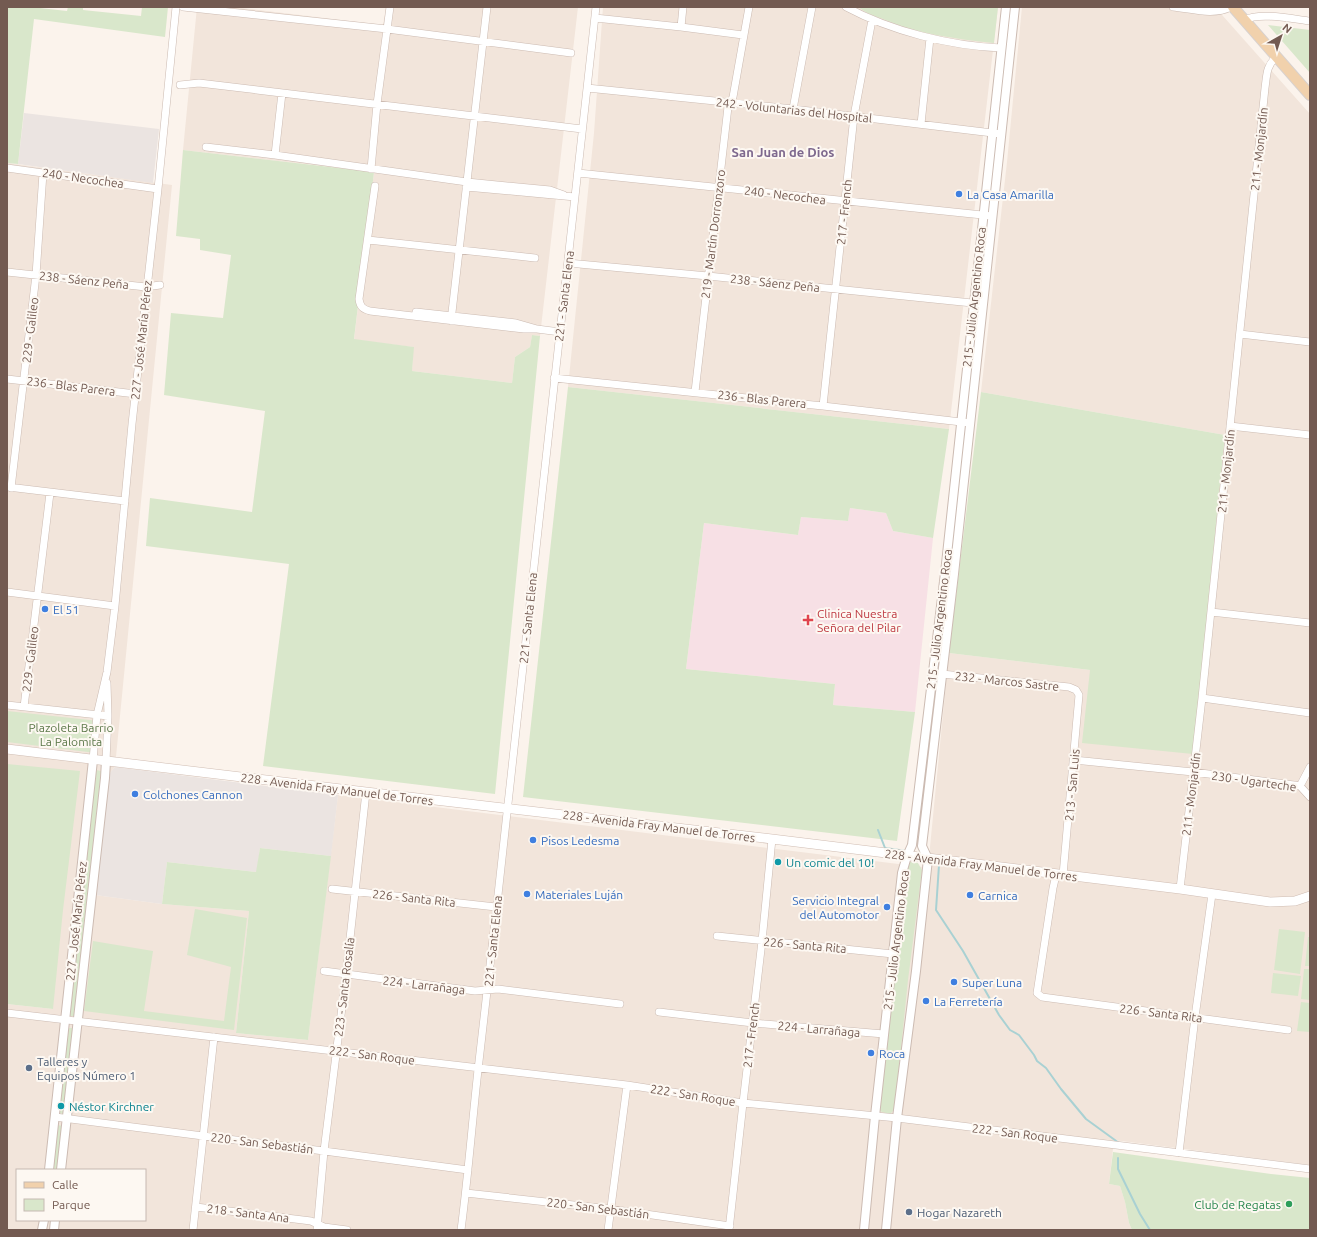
<svg xmlns="http://www.w3.org/2000/svg" width="1317" height="1237" viewBox="0 0 1317 1237" font-family="Ubuntu,sans-serif">
<style>
.residential{fill:#f2e5db;fill-rule:evenodd}
.industrial{fill:#ebe4e1}
.medical{fill:#f7e0e5}
.green{fill:#d9e7cb}
.lines{fill:none;stroke-linecap:round;stroke-linejoin:round}
.stream{stroke:#a9d1d3;stroke-width:2}
.minor-casing{stroke:#ccbbb2;stroke-width:8}
.tertiary-casing{stroke:#ccbbb2;stroke-width:10}
.secondary-casing{stroke:#d0bdb3;stroke-width:10}
.primary-casing{stroke:#d8d1ce;stroke-width:12}
.minor{stroke:#fff;stroke-width:7}
.tertiary{stroke:#fff;stroke-width:8}
.secondary{stroke:#fff;stroke-width:9}
.primary{stroke:#f1d1ac;stroke-width:10}
.shop-dot{fill:#3f7fe0;stroke:#fdf8f2;stroke-width:1.5}
.health-dot{fill:#e0444e;stroke:#fdf8f2;stroke-width:1.5}
.culture-dot{fill:#0f9aa8;stroke:#fdf8f2;stroke-width:1.5}
.service-dot{fill:#5c6f8a;stroke:#fdf8f2;stroke-width:1.5}
.leisure-dot{fill:#2e9e5b;stroke:#fdf8f2;stroke-width:1.5}
.labels{text-anchor:middle;dominant-baseline:central;stroke-width:4;stroke-linejoin:round;paint-order:stroke}
.street-label{font-size:12px;fill:#735a51;stroke:#fdf8f2}
.shop-label{font-size:12px;fill:#366cbe;stroke:#fdf8f2;text-anchor:start}
.health-label{font-size:12px;fill:#be3a42;stroke:#fdf8f2;text-anchor:start}
.park-label{font-size:12px;fill:#5c784a;stroke:#fdf8f2}
.culture-label{font-size:12px;fill:#0d838f;stroke:#fdf8f2;text-anchor:start}
.service-label{font-size:12px;fill:#4e5e75;stroke:#fdf8f2;text-anchor:start}
.leisure-label{font-size:12px;fill:#27864d;stroke:#fdf8f2;text-anchor:end}
.neighbourhood-label{font-size:13px;font-weight:bold;fill:#7e698e;stroke:#fdf8f2}
</style>
<rect width="100%" height="100%" fill="#fbf3ec"/>
<!-- residential -->
<path class="residential" d="M197 7H233L383 25 386 7H578L540 336 532 335 530 347 515 357 512 383 412 371 413 347 354 340 374 172 183 150Z
M603 7H998L949 429 568 387 594 133Z
M1022 7H1215L1310 114V1165L1114 1140 1109 1184 1120 1186 1125 1202 1129 1223 1132 1230H7V1004L53 1009 7 850V163L172 185 115 767 108 775 95 895 162 904 249 911 236 1033 308 1040 338 795 931 868 930 847 949 653 1090 670 1225 435 981 392 1007 162ZM17 1170H145V1220H17Z"/>
<!-- industrial -->
<path class="industrial" d="M24 113 159 129 153 183 18 164Z
M115 767 338 795 331 856 260 848 257 872 167 862 162 904 95 895 108 775Z"/>
<!-- medical -->
<path class="medical" d="M850 508 886 513 893 531 933 538 915 712 833 705 835 684 686 669 704 523 798 535 801 517 848 521Z"/>
<!-- green -->
<path class="green" d="M7 7H31L67 11 68 7H83V10L141 16 142 7H168L165 37 34 19 18 164 7 163Z
M858 7H998L994 43C956 39 918 34 883 19 874 16 866 13 858 7Z
M1268 25 1310 30V73Z
M183 150 374 172 354 339 414 347 412 371 512 383 515 357 530 347 532 335 540 336 495 794 263 766 289 564 146 546 150 498 252 512 265 411 164 395 171 313 223 318 231 255 200 250V239L176 236Z
M568 387 949 429 933 538 893 531 886 513 850 508 848 521 801 517 798 535 704 523 686 669 835 684 833 705 915 712 897 841 523 797Z
M981 392 1225 435 1193 754 1082 743 1090 670 949 653Z
M7 711 99 721 96 753 7 742Z
M7 764 80 771 63 910 53 1009 7 1004Z
M96 770 101 771 74 1016H69Z
M260 848 331 856 308 1040 236 1033 249 911 162 904 167 862 256 872Z
M910 862 918 863 922 870 908 980 895 1107 893 1111 890 1114 882 1112 879 1110 905 871 908 864Z
M195 909 247 918 234 1030 84 1011 93 941 153 951 144 1011 224 1021 231 967 187 955Z
M1279 929 1305 932 1300 974 1274 970Z
M1308 937H1310V966H1305Z
M1304 969H1310V1000L1301 999Z
M1273 973 1301 976 1298 996 1271 993Z
M1301 1002 1310 1003V1032L1297 1031Z
M67 1028H74L64 1114 58 1113Z
M57 1125 63 1126 58 1170H52Z
M1113 1152 1271 1174 1310 1178V1230H1132L1129 1223 1125 1202 1120 1186 1109 1184Z"/>
<g class="lines">
<!-- stream -->
<path class="stream" d="M878 830 885 848 906 851
M939 865 936 910 963 951 999 1015 1010 1030 1019 1035 1034 1055 1037 1061 1046 1068 1061 1089 1086 1119 1119 1143
M1118 1158V1169L1140 1214 1150 1230"/>
<!-- minor casing -->
<g class="minor-casing">
<path id="minor" d="M183 7 387 29 571 53
M846 7C891 31 950 46 1001 48
M1173 7C1192 9 1214 16 1231 7
M595 18 681 27 743 35
M1245 20C1259 12 1293 19 1310 21
M681 27 683 7
M180 85 199 83 582 129
M587 88 793 109 1001 134
M793 109 812 7
M921 124 930 38
M206 147 275 155 467 182 550 190 564 195
M275 155 282 93
M7 168 158 189
M371 169 377 104 390 7
M578 173 992 216
M375 186 359 299C360 307 363 309 370 311L524 329H537
M466 187 575 197
M368 240 535 258
M568 263 708 276 982 304
M7 272 146 287 160 285
M416 312 516 323 537 329 560 332
M451 321 487 7
M1240 334 1310 342
M554 378 823 406 970 423
M7 379 136 394
M695 392 728 107 733 97 749 7
M823 406 854 116 872 20
M1230 426 1310 435
M8 487 125 501
M11 488 36 275 43 173
M7 592 115 606
M1211 612 1310 623
M932 673 1069 687 1076 690 1079 695 1063 875
M1202 698 1310 713
M7 705 108 716
M24 707 50 493
M93 760 97 715 107 672 115 606 132 424 158 189 176 7
M1074 760 1193 772 1294 785 1300 786 1310 797
M106 761 108 716 107 683
M1300 786 1310 767
M1056 875 1053 888 1037 993 1042 997 1288 1030
M332 889 496 907
M1180 889 1202 698 1265 88C1267 74 1266 67 1276 57
M717 936 893 954
M324 971 475 991 498 989 620 1004
M659 1012 753 1023 884 1034
M7 1013 627 1085 743 1103 897 1118 1310 1169
M55 1117 203 1136 324 1151 468 1170
M1179 1153 1195 1017 1212 894
M466 1193 610 1209 730 1226
M196 1207 311 1221 324 1227 347 1230
M193 1230 214 1037
M317 1230 324 1151 346 975 366 792
M461 1230C468 1177 472 1124 478 1070 484 1015 491 960 497 904 530 605 562 306 596 7
M608 1230 627 1085
M729 1230 743 1103 762 941 772 839"/>
</g>
<!-- tertiary casing -->
<g class="tertiary-casing">
<path id="tertiary" d="M49 1170 93 760
M61 1170 105 778 106 761
M42 1230 44 1220
M54 1230 55 1220
M864 1230 875 1116 902 873 907 856 912 845 945 573 1006 7
M886 1230 897 1118 916 971 928 859 922 846 954 574 1015 7"/>
</g>
<!-- secondary casing -->
<g class="secondary-casing">
<path id="secondary" d="M7 749 366 792 772 839 1180 889 1270 902 1295 901 1310 896"/>
</g>
<!-- primary casing -->
<g class="primary-casing">
<path id="primary" d="M1233 7 1310 95"/>
</g>
<!-- minor -->
<use href="#minor" class="minor"/>
<!-- tertiary -->
<use href="#tertiary" class="tertiary"/>
<!-- secondary -->
<use href="#secondary" class="secondary"/>
<!-- primary -->
<use href="#primary" class="primary"/>
</g>
<!-- markers -->
<g class="shop-dot">
<circle cx="959" cy="194" r="4"/>
<circle cx="45" cy="609" r="4"/>
<circle cx="135" cy="794" r="4"/>
<circle cx="533" cy="840" r="4"/>
<circle cx="527" cy="894" r="4"/>
<circle cx="970" cy="895" r="4"/>
<circle cx="887" cy="907" r="4"/>
<circle cx="954" cy="982" r="4"/>
<circle cx="926" cy="1001" r="4"/>
<circle cx="871" cy="1053" r="4"/>
</g>
<path class="health-dot" d="M806 614h4v4h4v4h-4v4h-4v-4h-4v-4h4z"/>
<g class="culture-dot">
<circle cx="778" cy="862" r="4"/>
<circle cx="61" cy="1106" r="4"/>
</g>
<g class="service-dot">
<circle cx="29" cy="1068" r="4"/>
<circle cx="909" cy="1212" r="4"/>
</g>
<circle class="leisure-dot" cx="1289" cy="1204" r="4"/>
<g class="labels">
<!-- street labels -->
<g class="street-label">
<text transform="translate(794 110) rotate(6)">242 - Voluntarias del Hospital</text>
<text transform="translate(1259 149) rotate(-84)">211 - Monjardín</text>
<text transform="translate(83 178) rotate(8)">240 - Necochea</text>
<text transform="translate(785 195) rotate(7)">240 - Necochea</text>
<text transform="translate(844 212) rotate(-84)">217 - French</text>
<text transform="translate(713 234) rotate(-83)">219 - Martín Dorronzoro</text>
<text transform="translate(84 280) rotate(6)">238 - Sáenz Peña</text>
<text transform="translate(775 283) rotate(6)">238 - Sáenz Peña</text>
<text transform="translate(564 296) rotate(-83)">221 - Santa Elena</text>
<text transform="translate(974 297) rotate(-84)">215 - Julio Argentino Roca</text>
<text transform="translate(30 330) rotate(-83)">229 - Galileo</text>
<text transform="translate(141 340) rotate(-84)">227 - José María Pérez</text>
<text transform="translate(71 386) rotate(7)">236 - Blas Parera</text>
<text transform="translate(762 399) rotate(6)">236 - Blas Parera</text>
<text transform="translate(1226 471) rotate(-84)">211 - Monjardín</text>
<text transform="translate(528 618) rotate(-84)">221 - Santa Elena</text>
<text transform="translate(939 619) rotate(-83)">215 - Julio Argentino Roca</text>
<text transform="translate(30 659) rotate(-83)">229 - Galileo</text>
<text transform="translate(1007 681) rotate(6)">232 - Marcos Sastre</text>
<text transform="translate(1254 781) rotate(8)">230 - Ugarteche</text>
<text transform="translate(1072 785) rotate(-85)">213 - San Luis</text>
<text transform="translate(337 789) rotate(7)">228 - Avenida Fray Manuel de Torres</text>
<text transform="translate(1191 794) rotate(-83)">211 - Monjardín</text>
<text transform="translate(659 826) rotate(7)">228 - Avenida Fray Manuel de Torres</text>
<text transform="translate(981 865) rotate(7)">228 - Avenida Fray Manuel de Torres</text>
<text transform="translate(414 898) rotate(6)">226 - Santa Rita</text>
<text transform="translate(76 921) rotate(-84)">227 - José María Pérez</text>
<text transform="translate(896 940) rotate(-83)">215 - Julio Argentino Roca</text>
<text transform="translate(493 941) rotate(-84)">221 - Santa Elena</text>
<text transform="translate(805 945) rotate(5)">226 - Santa Rita</text>
<text transform="translate(424 985) rotate(7)">224 - Larrañaga</text>
<text transform="translate(344 987) rotate(-83)">223 - Santa Rosalía</text>
<text transform="translate(1161 1013) rotate(7)">226 - Santa Rita</text>
<text transform="translate(819 1029) rotate(5)">224 - Larrañaga</text>
<text transform="translate(751 1035) rotate(-83)">217 - French</text>
<text transform="translate(372 1055) rotate(7)">222 - San Roque</text>
<text transform="translate(693 1095) rotate(9)">222 - San Roque</text>
<text transform="translate(1015 1133) rotate(7)">222 - San Roque</text>
<text transform="translate(262 1143) rotate(7)">220 - San Sebastián</text>
<text transform="translate(598 1208) rotate(7)">220 - San Sebastián</text>
<text transform="translate(248 1213) rotate(7)">218 - Santa Ana</text>
</g>
<!-- shop labels -->
<g class="shop-label">
<text x="967" y="194">La Casa Amarilla</text>
<text x="53" y="609">El 51</text>
<text x="143" y="794">Colchones Cannon</text>
<text x="541" y="840">Pisos Ledesma</text>
<text x="535" y="894">Materiales Luján</text>
<text x="978" y="895">Carnica</text>
<text x="879" y="900" text-anchor="end">Servicio Integral<tspan x="879" dy="14">del Automotor</tspan></text>
<text x="962" y="982">Super Luna</text>
<text x="934" y="1001">La Ferretería</text>
<text x="879" y="1053">Roca</text>
</g>
<!-- health labels -->
<g class="health-label">
<text x="817" y="613">Clinica Nuestra<tspan x="817" dy="14">Señora del Pilar</tspan></text>
</g>
<!-- park labels -->
<g class="park-label">
<text x="71" y="727">Plazoleta Barrio<tspan x="71" dy="14">La Palomita</tspan></text>
</g>
<!-- culture labels -->
<g class="culture-label">
<text x="786" y="862">Un comic del 10!</text>
<text x="69" y="1106">Néstor Kirchner</text>
</g>
<!-- service labels -->
<g class="service-label">
<text x="37" y="1061">Talleres y<tspan x="37" dy="14">Equipos Número 1</tspan></text>
<text x="917" y="1212">Hogar Nazareth</text>
</g>
<!-- leisure labels -->
<g class="leisure-label">
<text x="1281" y="1204">Club de Regatas</text>
</g>
<!-- neighbourhood labels -->
<g class="neighbourhood-label">
<text x="783" y="152">San Juan de Dios</text>
</g>
</g>
<!-- border -->
<rect width="1317" height="1237" fill="none" stroke="#735a51" stroke-width="16"/>
<!-- legend -->
<rect x="16" y="1169" width="130" height="52" fill="#fdf8f2" stroke="#c6b9b2"/>
<rect x="24" y="1182" width="20" height="6" fill="#f1d1ac" stroke="#c6b9b2"/>
<text x="52" y="1189" font-size="12" fill="#735a51">Calle</text>
<rect x="24" y="1199" width="20" height="12" fill="#d9e7cb" stroke="#c6b9b2"/>
<text x="52" y="1209" font-size="12" fill="#735a51">Parque</text>
<!-- north arrow -->
<g transform="translate(1281 36) rotate(39)" stroke="#fdf8f2" stroke-width="3" paint-order="stroke">
<path d="M0-3L7 15L0 10L-7 15Z" fill="#735a51"/>
<text y="-6" font-size="11" font-weight="bold" text-anchor="middle" fill="#735a51">N</text>
</g>
</svg>
